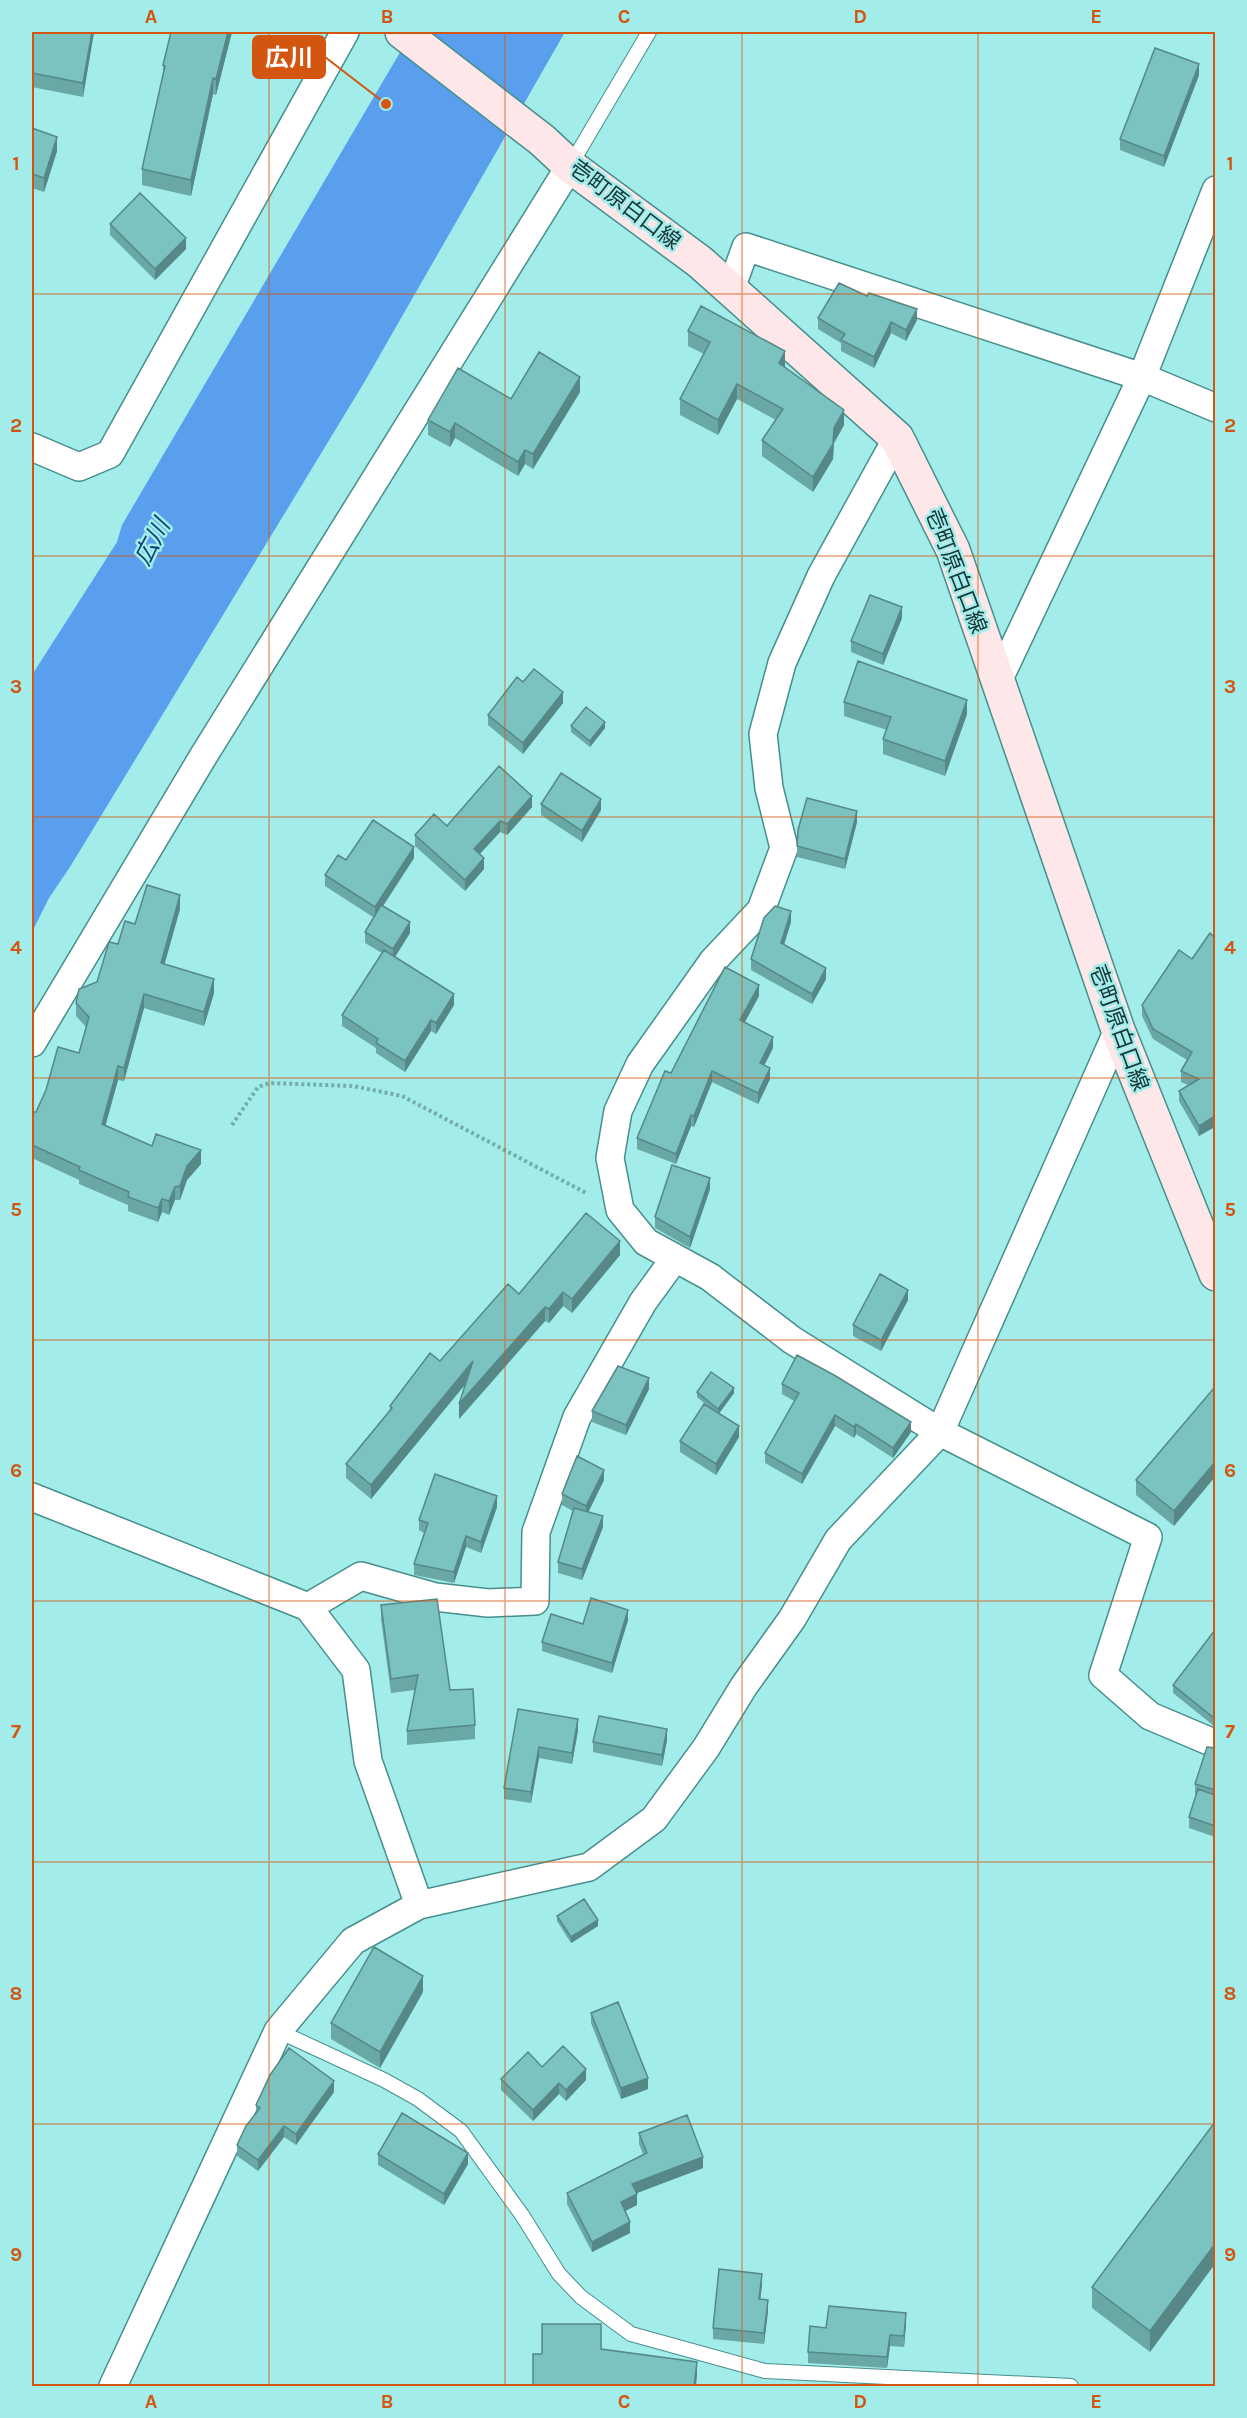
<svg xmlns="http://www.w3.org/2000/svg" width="1247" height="2418" viewBox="0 0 1247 2418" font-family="Karla,'Noto Sans JP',sans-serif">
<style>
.water{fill:#599fee}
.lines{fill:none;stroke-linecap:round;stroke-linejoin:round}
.lane-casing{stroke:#478f8d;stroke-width:16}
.street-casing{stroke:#478f8d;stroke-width:30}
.secondary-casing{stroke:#478f8d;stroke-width:36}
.path{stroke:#72adab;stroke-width:4;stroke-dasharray:3 3;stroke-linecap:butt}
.lane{stroke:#fff;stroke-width:14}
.street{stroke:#fff;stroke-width:27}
.secondary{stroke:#fee7e9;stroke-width:33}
.wall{fill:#69a8a5}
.shaded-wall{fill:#558886}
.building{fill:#7ac3c0;stroke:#558886;stroke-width:1.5}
.grid{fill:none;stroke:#d35510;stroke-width:1.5;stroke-opacity:0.55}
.labels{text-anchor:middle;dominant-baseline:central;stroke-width:5;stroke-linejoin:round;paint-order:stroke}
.street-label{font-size:22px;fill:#173535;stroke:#a2ece9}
.water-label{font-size:24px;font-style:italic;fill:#0f4173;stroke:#a2ece9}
.leader{fill:none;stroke:#d35510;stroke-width:2}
.callout-dot{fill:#d35510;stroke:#a2ece9;stroke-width:2}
.callout{fill:#d35510;stroke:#d35510;stroke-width:2}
.callout-label{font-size:24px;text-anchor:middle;font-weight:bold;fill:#fff}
.neatline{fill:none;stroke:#d35510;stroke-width:2}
.grid-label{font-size:20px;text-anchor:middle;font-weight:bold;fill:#d35510}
</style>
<rect width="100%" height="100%" fill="#a2ece9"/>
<!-- water -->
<path class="water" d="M412 32H565L365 381 70 867 49 898 32 932V675L117 542 122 525Z"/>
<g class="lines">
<!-- lane casing -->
<g class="lane-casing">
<path id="lane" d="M570 166 649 32
M278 2031 384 2080 418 2099 461 2131 522 2215 559 2274 581 2297 631 2334 765 2371 1071 2386"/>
</g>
<!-- street casing -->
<g class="street-casing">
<path id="street" d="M730 291 746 247 1142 377 1216 408
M897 438 821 576 782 663 763 734 769 788 784 848 761 910 713 961 640 1064 618 1111 610 1158 620 1210 646 1242 710 1277 792 1340 940 1432 1148 1537 1103 1675 1150 1716 1216 1744
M32 447 79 467 110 454 345 32
M997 683 1142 377 1216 190
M32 1043 204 755 570 166
M32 1497 308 1607 356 1670 368 1761 419 1905
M308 1607 361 1576 435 1597 488 1603 535 1601 536 1532 577 1417 643 1302 675 1258
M113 2386 278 2031 353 1941 419 1905 589 1867 654 1819 706 1748 744 1686 792 1619 838 1540 940 1432 1118 1030"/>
</g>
<!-- secondary casing -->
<g class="secondary-casing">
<path id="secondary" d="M402 32 542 140 570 166 700 262 897 438 953 550 1118 1030 1216 1274"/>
</g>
<!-- path -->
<path class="path" d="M232 1125 258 1087 269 1083 353 1086 402 1096 588 1194"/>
<!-- lane -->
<use href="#lane" class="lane"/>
<!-- street -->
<use href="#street" class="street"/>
<!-- secondary -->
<use href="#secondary" class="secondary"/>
</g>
<!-- wall -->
<path class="wall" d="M32 32H94L83 97 32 87Z
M171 32H232L216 95 213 94 191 196 142 185V169L163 75V65Z
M1199 75 1164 167 1120 150V139Z
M32 128 57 151 44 192 32 188Z
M110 224 186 249 155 280 110 235Z
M818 318 917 320 906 341 891 333 874 368 841 351V343L818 329Z
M688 331 785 366V367L844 425 834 443 833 459 813 492 762 456V440L776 420 737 399 718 435 680 415V399L704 354 688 346Z
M580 392 533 469 525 464 518 476 455 438 450 447 428 435V420L511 399Z
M902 618 883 665 851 652V641Z
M523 682 563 703 523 754 488 725V715Z
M844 702 967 714 945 776 883 754V739L887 730 844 716Z
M571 726 605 728 590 747 571 732Z
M541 804 601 810 582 842 541 815Z
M532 807 507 835 500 832 480 854 484 869 465 891 415 846V835L447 826Z
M857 822 845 869 797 857V846Z
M414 858 383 906 410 933 395 957 454 1005 436 1034 431 1031 405 1072 376 1053V1048L342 1026V1015L382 953 365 943V932L373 917 325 886V875L346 860Z
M180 909 164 964 214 993 204 1026 144 1008 124 1081 118 1080 105 1126 152 1146 201 1164 187 1180 180 1200H175L169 1215 162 1212 158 1222 128 1211V1205L79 1184V1180L32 1158V1112H36L79 1053 86 1027 76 1016V1003L97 982 118 944 135 924Z
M791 922 784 945 826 979 812 1004 751 970V959Z
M1210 933 1199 1136 1179 1101V1091L1188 1085 1181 1082V1071L1187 1060 1153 1039 1142 1016V1005L1192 959Z
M759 996 745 1022 773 1048 764 1065 770 1079 758 1104 712 1082 694 1127 691 1126 676 1164 637 1149V1138L671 1073Z
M710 1189 690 1248 655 1228V1217Z
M620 1255 572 1313 563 1306 549 1323 545 1321 459 1419 465 1384 371 1499 346 1478V1464L390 1411V1406L440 1361 519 1294Z
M908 1300 881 1351 853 1336V1325Z
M782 1384 911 1432 893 1458 856 1434 854 1438 835 1426 802 1484 765 1463V1453L794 1401 782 1394Z
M1214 1388 1174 1526 1136 1495V1480Z
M649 1389 626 1435 592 1422V1411Z
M697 1392 734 1393 719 1413 739 1437 716 1475 680 1452V1441L710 1408 697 1397Z
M604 1480 588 1512 603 1527 582 1580 558 1573V1562L573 1511 562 1505V1494Z
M497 1507 481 1553 466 1547 454 1583 414 1575V1564L424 1533 419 1530V1520Z
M381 1605 450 1690 475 1725V1739L407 1745V1731L415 1690 391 1693 381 1619Z
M628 1620 612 1673 542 1651V1642L583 1624Z
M1215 1630 1214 1726 1173 1693V1685Z
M518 1709 578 1730 572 1764 539 1758 531 1803 504 1799V1788Z
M667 1740 662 1766 593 1752V1742Z
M1215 1748V1837L1189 1828V1817L1197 1795 1195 1794V1784Z
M557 1916 598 1926 571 1943 557 1921Z
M423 1992 380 2068 331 2039V2023Z
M591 2013 648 2089 621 2099 591 2023Z
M542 2067 586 2080 566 2101 559 2094 533 2121 501 2090V2079Z
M334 2092 296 2145 284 2137 258 2171 237 2156V2145L256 2113V2105Z
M1215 2122 1150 2352 1092 2308V2287Z
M639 2133 703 2168 636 2193 637 2205 625 2211 630 2233 592 2252 567 2204V2193L643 2154 639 2144Z
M378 2154 468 2164 444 2205 378 2165Z
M762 2285 760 2299 768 2311 764 2344 713 2339V2328Z
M906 2323 904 2347 890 2346 887 2368 808 2363V2352L826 2328Z"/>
<!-- shaded-wall -->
<path class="shaded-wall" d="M92 32H94L83 97V83Z
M228 32H232L216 95V79Z
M1199 64V75L1164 167V156Z
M213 78V94L191 196V180Z
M57 137V151L44 192V178Z
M186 238V249L155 280V269Z
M917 309V320L906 341V330Z
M891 322V333L874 368V357Z
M785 351V366L779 378V363Z
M580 377V392L533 469V454Z
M737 384V399L718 435V420Z
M844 410V425L834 443 833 459 813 492V477L834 428Z
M455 423V438L450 447V432Z
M525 450V464L518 476V462Z
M902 607V618L883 665V654Z
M563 692V703L523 754V743Z
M967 700V714L945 776V761Z
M605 722V728L590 747V741Z
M532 796V807L507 835V824Z
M601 799V810L582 842V831Z
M857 811V822L845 869V859Z
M500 821V832L474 860V849Z
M414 847V858L375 918V907Z
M484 858V869L465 891V880Z
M180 895V909L161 977V963Z
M791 911V922L781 954V943Z
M410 922V933L393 960V949Z
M826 968V979L812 1004V994Z
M214 979V993L204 1026V1012Z
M759 985V996L740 1031V1020Z
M144 994V1008L124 1081V1068Z
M454 994V1005L436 1034V1023Z
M431 1020V1031L405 1072V1061Z
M773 1037V1048L760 1074V1063Z
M118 1066V1080L102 1138V1124Z
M770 1068V1079L758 1104V1093Z
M712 1071V1082L694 1127V1116Z
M691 1115V1126L676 1164V1154Z
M1215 1116V1127L1199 1136V1126Z
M201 1150V1164L187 1180 180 1200V1186L187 1166Z
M710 1178V1189L690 1248V1237Z
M175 1187V1200L169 1215V1201Z
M162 1199V1212L158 1222V1208Z
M620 1241V1255L572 1313V1299Z
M908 1290V1300L881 1351V1340Z
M563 1292V1306L549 1323V1309Z
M545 1307V1321L459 1419V1404Z
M473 1361V1375L371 1499V1485Z
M649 1378V1389L626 1435V1425Z
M734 1388V1393L718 1415V1409Z
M835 1415V1426L802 1484V1474Z
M911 1422V1432L893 1458V1448Z
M856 1424V1434L854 1438V1427Z
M739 1426V1437L716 1475V1464Z
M1215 1462V1477L1174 1526V1511Z
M604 1470V1480L586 1517V1506Z
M497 1496V1507L481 1553V1542Z
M603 1516V1527L582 1580V1569Z
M466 1536V1547L454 1583V1572Z
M628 1610V1620L612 1673V1663Z
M578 1719V1730L572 1764V1753Z
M667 1729V1740L662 1766V1755Z
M539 1747V1758L531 1803V1792Z
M598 1920V1926L571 1943V1937Z
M423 1976V1992L380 2068V2052Z
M586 2069V2080L566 2101V2090Z
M648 2078V2089L621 2099V2088Z
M334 2081V2092L296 2145V2134Z
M559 2083V2094L533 2121V2110Z
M284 2126V2137L258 2171V2160Z
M468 2153V2164L444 2205V2194Z
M703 2157V2168L632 2195V2184Z
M637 2194V2205L621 2213V2202Z
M630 2222V2233L592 2252V2242Z
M1215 2244V2264L1150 2352V2331Z
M762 2274V2285L759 2310V2299Z
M768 2300V2311L764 2344V2333Z
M906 2313V2323L904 2347V2336Z
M890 2335V2346L887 2368V2357Z
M697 2362V2376L696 2386H694Z"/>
<!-- building -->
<path class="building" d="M32 32H92L83 83 32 73Z
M171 32H228L216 79 213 78 191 180 142 169 165 66 163 65Z
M1155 48 1199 64 1164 156 1120 139Z
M32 128 57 137 44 178 32 174Z
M140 193 186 238 155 269 110 224Z
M839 283 867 296 869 293 917 309 906 330 891 322 874 357 841 340 845 334 818 318Z
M701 306 785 351 779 363 844 410 834 428 833 444 813 477 762 440 783 409 737 384 718 420 680 399 710 342 688 331Z
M539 352 580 377 533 454 525 450 518 462 455 423 450 432 428 420 458 368 511 399Z
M870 595 902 607 883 654 851 641Z
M858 661 967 700 945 761 883 739 891 717 844 702Z
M534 669 563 692 523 743 488 715 517 677 523 682Z
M586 707 605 722 590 741 571 726Z
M499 766 532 796 507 824 500 821 474 849 484 858 465 880 415 835 434 814 447 826Z
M561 773 601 799 582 831 541 804Z
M807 798 857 811 845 859 797 846 798 830Z
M373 820 414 847 375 907 325 875 338 855 346 860Z
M147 885 180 895 161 963 214 979 204 1012 144 994 124 1068 118 1066 102 1124 152 1146 156 1134 201 1150 187 1166 180 1186 175 1187 169 1201 162 1199 158 1208 128 1197 129 1192 79 1170 80 1167 32 1145V1112H36L46 1090 58 1047 79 1053 89 1017 76 1003 79 989 97 982 109 942 118 944 125 921 135 924Z
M381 905 410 922 393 949 365 932Z
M775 906 791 911 781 943 826 968 812 994 751 959 764 918Z
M1210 933 1215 938V1116L1199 1126 1179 1091 1199 1079 1181 1071 1192 1052 1153 1029 1142 1005 1179 950 1192 959Z
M384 950 454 994 436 1023 431 1020 405 1061 376 1043 378 1039 342 1015Z
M725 967 759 985 740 1020 773 1037 760 1063 770 1068 758 1093 712 1071 694 1116 691 1115 676 1154 637 1138 665 1071 671 1073Z
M672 1165 710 1178 690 1237 655 1217Z
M586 1213 620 1241 572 1299 563 1292 549 1309 545 1307 459 1404 473 1361 371 1485 346 1464 392 1408 390 1406 430 1353 440 1361 508 1284 519 1294Z
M880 1274 908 1290 881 1340 853 1325Z
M797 1355 834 1375 911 1422 893 1448 856 1424 854 1427 835 1415 802 1474 765 1453 799 1393 782 1384Z
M618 1366 649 1378 626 1425 592 1411Z
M711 1372 734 1388 718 1409 697 1392Z
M1214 1388 1215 1389V1462L1174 1511 1136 1480Z
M704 1404 739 1426 716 1464 680 1441Z
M577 1456 604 1470 586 1506 562 1494Z
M435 1474 497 1496 481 1542 466 1536 454 1572 414 1564 428 1523 419 1520Z
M574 1508 603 1516 582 1569 558 1562Z
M591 1598 628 1610 612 1663 542 1642 551 1614 583 1624Z
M437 1599 450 1690 473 1689 475 1725 407 1731 418 1675 391 1679 381 1605Z
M1215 1630V1716L1214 1718 1173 1685Z
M518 1709 578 1719 572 1753 539 1747 531 1792 504 1788Z
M599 1716 667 1729 662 1755 593 1742Z
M1207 1747 1215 1748V1790L1195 1784Z
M1198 1789 1215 1795V1826L1189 1817Z
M584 1899 598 1920 571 1937 557 1916Z
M374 1947 423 1976 380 2052 331 2023Z
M618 2002 648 2078 621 2088 591 2013Z
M563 2046 586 2069 566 2090 559 2083 533 2110 501 2079 528 2052 542 2067Z
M289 2048 334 2081 296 2134 284 2126 258 2160 237 2145 246 2126 260 2108 256 2105 270 2075Z
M402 2113 468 2153 444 2194 378 2154Z
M687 2115 703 2157 632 2184 637 2194 621 2202 630 2222 592 2242 567 2193 647 2153 639 2133Z
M1215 2122V2244L1150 2331 1092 2287Z
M719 2269 762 2274 759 2299 768 2300 764 2333 713 2328Z
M829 2306 906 2313 904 2336 890 2335 887 2357 808 2352 810 2326 826 2328Z
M542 2324H601V2349L697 2362 694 2386H533V2354H542Z"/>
<!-- grid -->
<path class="grid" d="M269 32V2386M505 32V2386M742 32V2386M978 32V2386M32 294H1216M32 556H1216M32 817H1216M32 1078H1216M32 1340H1216M32 1601H1216M32 1862H1216M32 2124H1216"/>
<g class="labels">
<!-- street labels -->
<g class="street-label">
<text transform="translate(625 205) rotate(37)">壱町原白口線</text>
<text transform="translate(956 571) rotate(69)">壱町原白口線</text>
<text transform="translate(1119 1028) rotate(70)">壱町原白口線</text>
</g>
<!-- water labels -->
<g class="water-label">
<text transform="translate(152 542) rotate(-62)">広川</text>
</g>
</g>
<!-- callouts -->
<path class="leader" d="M386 104L325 57"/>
<circle class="callout-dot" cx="386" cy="104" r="6"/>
<rect class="callout" x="253" y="36" width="72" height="42" rx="6"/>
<g class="callout-label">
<text x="289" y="66">広川</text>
</g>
<!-- border -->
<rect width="1247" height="2418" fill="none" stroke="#a2ece9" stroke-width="66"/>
<rect x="33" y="33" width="1181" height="2352" class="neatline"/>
<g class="grid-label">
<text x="151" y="23">A</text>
<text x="387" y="23">B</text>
<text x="624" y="23">C</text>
<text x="860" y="23">D</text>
<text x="1096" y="23">E</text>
<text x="16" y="170">1</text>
<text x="1230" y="170">1</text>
<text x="16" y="432">2</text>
<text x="1230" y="432">2</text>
<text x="16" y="693">3</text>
<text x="1230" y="693">3</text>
<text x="16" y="954">4</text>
<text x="1230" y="954">4</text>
<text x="16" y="1216">5</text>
<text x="1230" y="1216">5</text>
<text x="16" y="1477">6</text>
<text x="1230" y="1477">6</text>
<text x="16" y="1738">7</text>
<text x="1230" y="1738">7</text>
<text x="16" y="2000">8</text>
<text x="1230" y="2000">8</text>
<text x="16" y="2261">9</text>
<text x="1230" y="2261">9</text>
<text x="151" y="2408">A</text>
<text x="387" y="2408">B</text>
<text x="624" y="2408">C</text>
<text x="860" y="2408">D</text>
<text x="1096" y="2408">E</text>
</g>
</svg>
